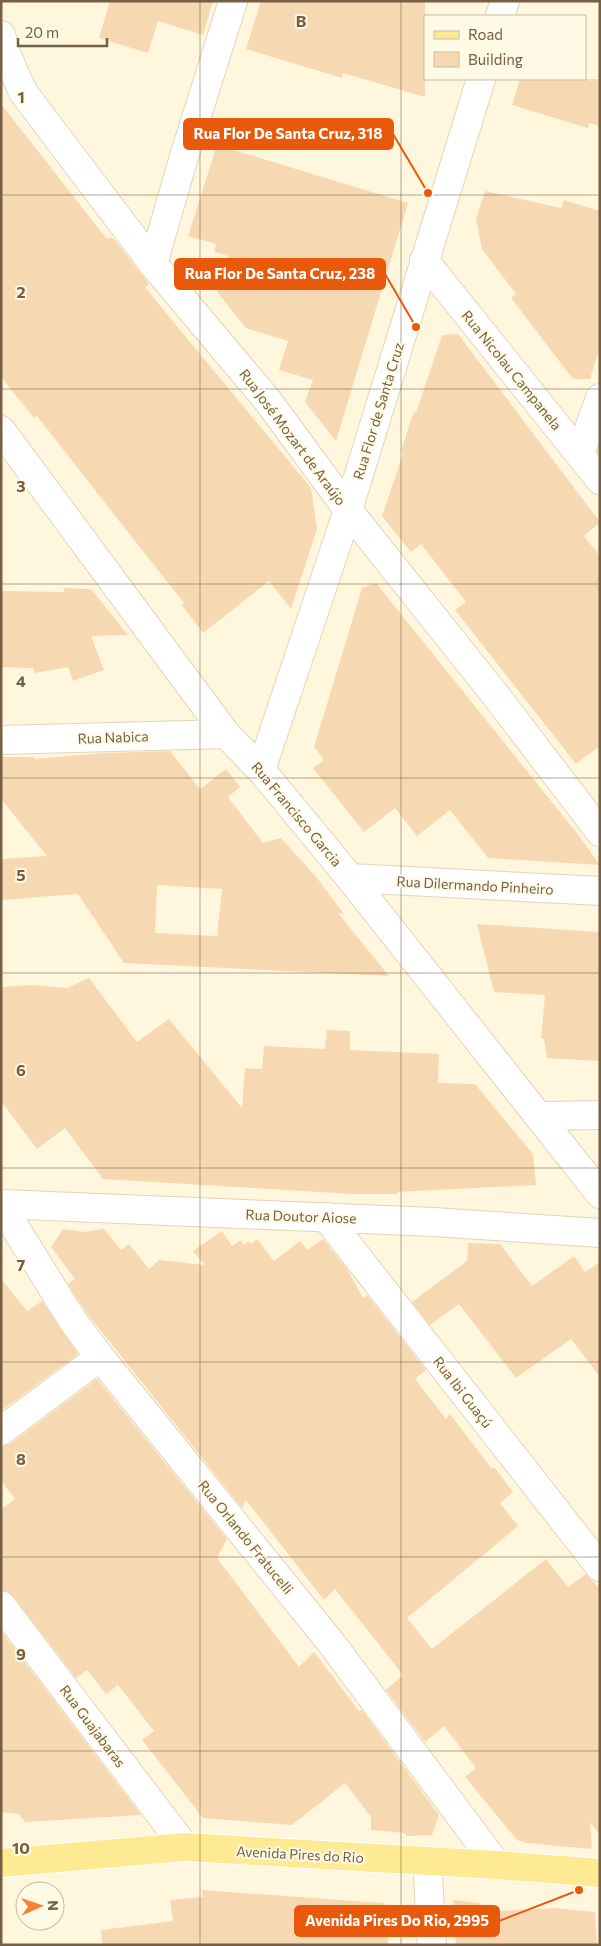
<svg xmlns="http://www.w3.org/2000/svg" width="601" height="1946" viewBox="0 0 601 1946" font-family="Commissioner,sans-serif">
<style>
.building{fill:#f6d9b3;fill-rule:evenodd}
.lines{fill:none;stroke-linecap:round;stroke-linejoin:round}
.minor-casing{stroke:#e3d4b9;stroke-width:30}
.major-casing{stroke:#fff;stroke-width:30}
.minor{stroke:#fff;stroke-width:28}
.major{stroke:#ffea94;stroke-width:28}
.grid{fill:none;stroke:#765f44;stroke-width:1;stroke-opacity:0.55}
.labels{text-anchor:middle;dominant-baseline:central;stroke-width:4;stroke-linejoin:round;paint-order:stroke}
.street-label{font-size:14px;fill:#765f44;stroke:#fffae6}
.grid-label{font-size:16px;text-anchor:middle;font-weight:bold;fill:#765f44;stroke:#fffae6;stroke-width:4;stroke-linejoin:round;paint-order:stroke}
.leader{fill:none;stroke:#e8590c;stroke-width:2}
.callout-dot{fill:#e8590c;stroke:#fffae6;stroke-width:2}
.callout{fill:#e8590c;stroke:#e8590c;stroke-width:2}
.callout-label{font-size:15px;text-anchor:middle;font-weight:bold;fill:#fff}
</style>
<rect width="100%" height="100%" fill="#fef7de"/>
<!-- building -->
<path class="building" d="M110 1H213L203 35 158 21 148 53 99 38Z
M261 1H425V97L343 73 342 78 246 49Z
M520 79H600V126L589 123 588 128 512 105Z
M1 104 106 238H113L149 284 145 287 166 313 311 488 317 529 291 609 269 581 203 633 182 605 184 603 120 522 37 416 34 418 1 377Z
M217 145 408 203 336 441 305 402 313 380 279 370 288 341 246 328 217 292 228 256 214 252 216 244 188 236Z
M485 191 561 208 564 200 600 211V347L590 379H573L511 298 516 294 482 249 476 219Z
M458 334 600 522 584 536 600 556V746L576 764 455 610 466 602 421 544 411 552 382 516 403 454 401 451 414 411 416 413 442 335Z
M376 583 576 832 600 865 488 858 450 810 417 836 395 808 364 832 313 768 324 760 314 747 362 588Z
M64 588 91 589 128 635 91 636 104 670 73 681 68 667 35 673 33 668 1 667V591L64 592Z
M170 751 200 789 226 769 240 787 228 797 263 843 281 838 317 878 344 914 338 913 389 976 124 963 78 894 1 900V859L47 856 1 799V757H33L35 759 105 753ZM157 885 222 889 217 936 155 933Z
M477 924 600 932V1061L547 1058 544 1039H541L545 995 494 992Z
M89 978 137 1042 169 1019 242 1108 245 1068 262 1069 264 1046 325 1049 327 1030 350 1031V1050L439 1054 438 1083 475 1084 533 1154 536 1185 397 1192 398 1194H352L103 1179 65 1128 37 1149 1 1101V987L30 985 67 988Z
M63 1229 84 1232 104 1229 121 1250 129 1244 149 1269 159 1260 205 1265 193 1251 222 1231 232 1246 241 1240 244 1245 249 1241 251 1244 257 1239 274 1261 300 1241 307 1250 323 1239 347 1269 363 1298 367 1295 426 1370 415 1379 446 1419 450 1414 492 1469 494 1467 513 1492 500 1503 518 1526 407 1618 432 1649 546 1559 568 1587 586 1574 600 1589V1835L590 1822 592 1849 526 1843 517 1840 465 1777 476 1768 444 1726 425 1742 386 1690 403 1675 335 1589 324 1600 246 1500 242 1508 86 1312 68 1284 75 1279 51 1247Z
M468 1243 500 1244 532 1286 574 1256 585 1272 600 1262V1377L571 1339 516 1378 459 1304 430 1325 412 1302 467 1261Z
M1 1279 27 1311 42 1301 78 1354 1 1411Z
M97 1379 227 1539 217 1558 299 1667 314 1652 359 1711 362 1710 439 1815 432 1835 407 1836 405 1833 371 1830V1817L345 1783 292 1825 203 1818 142 1740 154 1731 118 1685 106 1694 87 1670 76 1678 13 1596 1 1590V1509L15 1499 1 1481V1446L10 1444Z
M1 1631 141 1815 25 1822 19 1814 1 1812Z
M202 1890 383 1903 412 1928H388V1945H102L101 1930 173 1921 170 1900 203 1897Z
M453 1900 481 1903 482 1912 554 1908 595 1912 597 1945H456Z"/>
<g class="lines">
<!-- minor casing -->
<g class="minor-casing">
<path id="minor" d="M500 16 505 1
M1 35 8 58 23 92 153 264 268 401 348 510 500 701 600 832
M424 260 600 480
M153 264 183 160 233 1
M1 430 226 734 261 770 350 878 600 1194
M580 454 600 398
M1 740 226 734
M261 770 348 510 481 79
M350 878 600 891
M540 1116 600 1115
M1 1204 433 1222 600 1233
M1 1205 73 1321 100 1357 332 1644 497 1865
M326 1217 600 1567
M1 1431 100 1357
M1 1605 185 1847
M427 1861 432 1945"/>
</g>
<!-- major casing -->
<g class="major-casing">
<path id="major" d="M1 1863 185 1847 497 1865 600 1873"/>
</g>
<!-- minor -->
<use href="#minor" class="minor"/>
<!-- major -->
<use href="#major" class="major"/>
</g>
<!-- grid -->
<path class="grid" d="M200 1V1945M401 1V1945M1 195H600M1 389H600M1 584H600M1 778H600M1 973H600M1 1168H600M1 1362H600M1 1557H600M1 1751H600"/>
<g class="labels">
<!-- street labels -->
<g class="street-label">
<text transform="translate(512 370) rotate(51)">Rua Nicolau Campanela</text>
<text transform="translate(378 411) rotate(-73)">Rua Flor de Santa Cruz</text>
<text transform="translate(293 437) rotate(53)">Rua José Mozart de Araújo</text>
<text transform="translate(113 737) rotate(-2)">Rua Nabica</text>
<text transform="translate(297 814) rotate(50)">Rua Francisco Garcia</text>
<text transform="translate(475 885) rotate(3)">Rua Dilermando Pinheiro</text>
<text transform="translate(301 1216) rotate(2)">Rua Doutor Aiose</text>
<text transform="translate(463 1392) rotate(52)">Rua Ibi Guaçú</text>
<text transform="translate(246 1537) rotate(51)">Rua Orlando Fratucelli</text>
<text transform="translate(93 1726) rotate(53)">Rua Guajabaras</text>
<text transform="translate(300 1854) rotate(3)">Avenida Pires do Rio</text>
</g>
</g>
<g class="grid-label">
<text x="301" y="27">B</text>
<text x="21" y="103">1</text>
<text x="21" y="298">2</text>
<text x="21" y="492">3</text>
<text x="21" y="687">4</text>
<text x="21" y="881">5</text>
<text x="21" y="1076">6</text>
<text x="21" y="1271">7</text>
<text x="21" y="1465">8</text>
<text x="21" y="1660">9</text>
<text x="21" y="1854">10</text>
</g>
<!-- callouts -->
<path class="leader" d="M428 193L393 134M416 327L385 274M579 1890L499 1921"/>
<g class="callout-dot">
<circle cx="428" cy="193" r="5"/>
<circle cx="416" cy="327" r="5"/>
<circle cx="579" cy="1890" r="5"/>
</g>
<g class="callout">
<rect x="184" y="119" width="209" height="30" rx="5"/>
<rect x="175" y="259" width="210" height="30" rx="5"/>
<rect x="295" y="1906" width="204" height="30" rx="5"/>
</g>
<g class="callout-label">
<text x="288" y="139">Rua Flor De Santa Cruz, 318</text>
<text x="280" y="279">Rua Flor De Santa Cruz, 238</text>
<text x="397" y="1926">Avenida Pires Do Rio, 2995</text>
</g>
<!-- border -->
<rect width="601" height="1946" fill="none" stroke="#765f44" stroke-width="5"/>
<!-- legend -->
<rect x="424" y="15" width="162" height="65" fill="#fffae6" stroke="#c8bca5"/>
<rect x="434" y="31" width="25" height="8" fill="#ffea94" stroke="#c8bca5"/>
<text x="468" y="40" font-size="15" fill="#765f44">Road</text>
<rect x="434" y="52" width="25" height="15" fill="#f6d9b3" stroke="#c8bca5"/>
<text x="468" y="65" font-size="15" fill="#765f44">Building</text>
<!-- north arrow -->
<g transform="translate(40 1906) rotate(88)"><circle r="24" fill="#fffae6" stroke="#c8bca5"/>
<path d="M0-4L9 19L0 12L-9 19Z" fill="#f58236"/>
<text y="-8" font-size="14" font-weight="bold" text-anchor="middle" fill="#765f44">N</text>
</g>
<!-- scale -->
<path d="M18 38v8h89v-8" fill="none" stroke="#765f44" stroke-width="2.5"/>
<text x="25" y="38" font-size="15" fill="#765f44" stroke="#fffae6" stroke-width="4" paint-order="stroke">20 m</text>
</svg>
